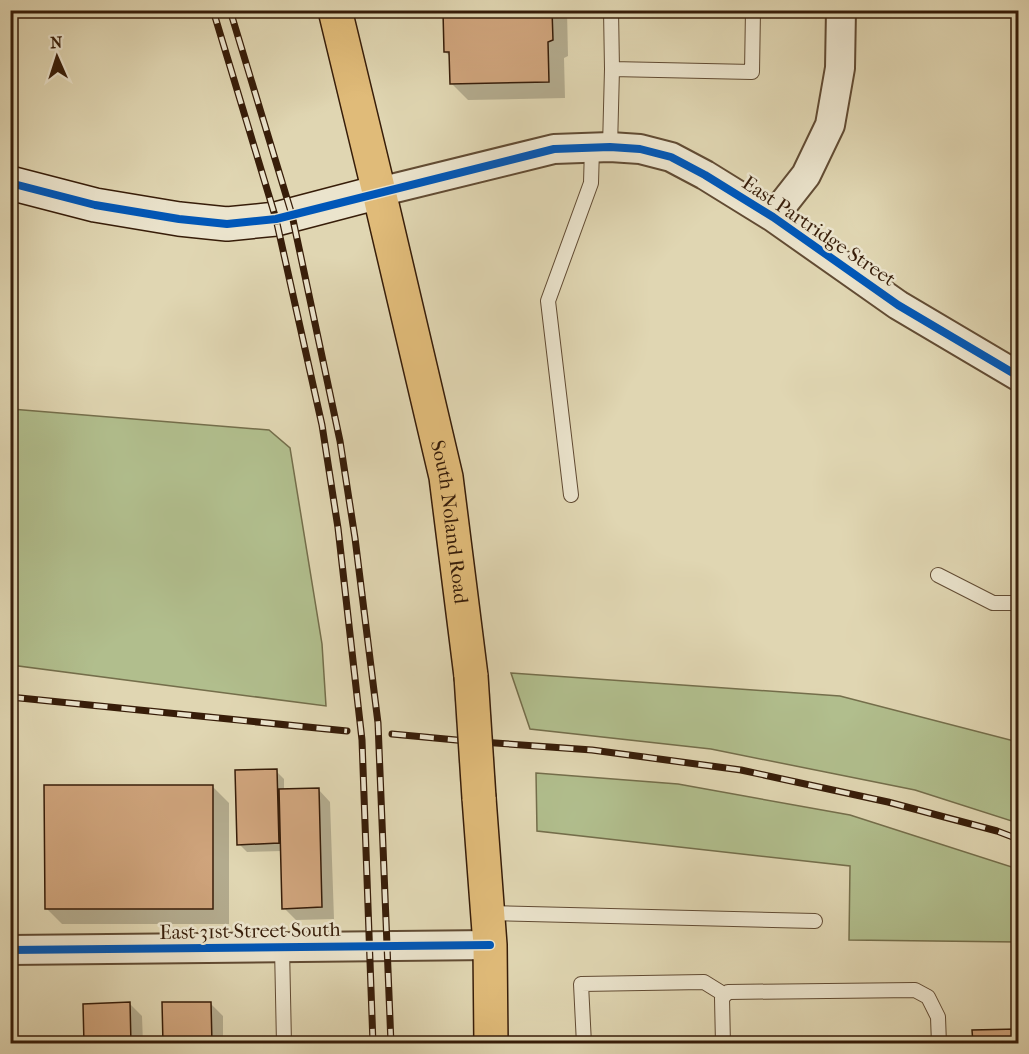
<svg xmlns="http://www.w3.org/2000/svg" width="1029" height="1054" viewBox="0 0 1029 1054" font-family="'IM FELL French Canon',serif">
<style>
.green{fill:#b1be8d;stroke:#746e4b;stroke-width:1.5}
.shadow{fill:#0003}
.building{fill:#cfa47c;stroke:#371d09;stroke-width:1.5}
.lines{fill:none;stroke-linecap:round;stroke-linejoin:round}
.lane-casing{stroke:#614b33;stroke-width:16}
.street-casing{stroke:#614b33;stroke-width:32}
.secondary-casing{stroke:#371d09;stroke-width:36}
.primary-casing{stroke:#371d09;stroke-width:36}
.lane{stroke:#ebe4cd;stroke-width:14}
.street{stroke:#ebe4cd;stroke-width:28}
.secondary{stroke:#ebe4cd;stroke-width:33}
.primary{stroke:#e0bb79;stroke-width:33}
.rail-casing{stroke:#371d09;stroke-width:7}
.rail{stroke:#ebe4cd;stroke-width:4.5;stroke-dasharray:14;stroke-linecap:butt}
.primary-bridge-casing{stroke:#371d09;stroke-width:36;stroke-linecap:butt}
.primary-bridge{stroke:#e0bb79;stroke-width:33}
.cycleway-casing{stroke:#ebe4cd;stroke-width:11}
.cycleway{stroke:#0057b8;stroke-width:8}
.labels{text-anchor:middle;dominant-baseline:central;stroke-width:5;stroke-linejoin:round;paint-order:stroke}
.street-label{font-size:20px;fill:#371d09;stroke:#ebe4cd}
</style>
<rect width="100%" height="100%" fill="#e0d6b2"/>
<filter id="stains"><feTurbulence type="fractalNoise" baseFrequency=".00333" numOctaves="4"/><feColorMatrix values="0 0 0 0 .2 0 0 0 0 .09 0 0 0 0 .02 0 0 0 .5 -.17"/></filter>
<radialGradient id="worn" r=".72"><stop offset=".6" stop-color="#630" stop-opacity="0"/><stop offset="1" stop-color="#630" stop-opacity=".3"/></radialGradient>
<!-- green -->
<path class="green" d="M11 409 269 430 290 448 322 644 326 706 11 665Z
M511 673 840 696 1018 742V823L915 790 711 749 530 729Z
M536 773 678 784 850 815 1018 869V942L849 940 850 866 537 831Z"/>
<!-- shadow -->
<path class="shadow" d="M452 10H567L568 56 564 58 565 98 468 100 452 84 451 57 445 52Z
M276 771 284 779V791L318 789 330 802 334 919 296 920 284 908 282 851 247 852 239 844Z
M212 786 229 803V924H62L46 908Z
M130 1004 142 1016 143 1044H85Z
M211 1004 223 1016V1044H164Z"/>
<!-- building -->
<path class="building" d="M451 10H552L553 40 548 42 549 82 450 84 449 52H444L443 12H451Z
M277 769 279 843 237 845 235 770Z
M44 785H213V909H45Z
M319 788 322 907 282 909 279 789Z
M130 1002 131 1044H84L83 1004Z
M162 1002H211L212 1044H163Z
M1018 1029V1044H973L972 1030Z"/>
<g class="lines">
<!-- lane casing -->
<g class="lane-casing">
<path id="lane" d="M611 10 612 69
M610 147 612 69 752 72 753 10
M571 495 548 301 591 183 592 148
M938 575 993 603H1018
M488 913 815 921
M282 947 284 1044
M584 1044 581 984 704 982 725 995
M723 1044 722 998 728 992 915 990 928 997 938 1017 939 1044"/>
</g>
<!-- street casing -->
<g class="street-casing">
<path id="street" d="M379 192 554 149 610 147 640 149 671 157 705 175 773 217 898 305 1018 376
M773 217 806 175 830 125 840 68 841 10
M10 950 490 945"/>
</g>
<!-- secondary casing -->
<g class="secondary-casing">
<path id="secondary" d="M10 183 95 205 179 219 227 224 276 219 379 192"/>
</g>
<!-- primary casing -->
<g class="primary-casing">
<g id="primary">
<path id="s1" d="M335 10 379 192 446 477 471 676"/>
<path d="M479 798 490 945 491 1044"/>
</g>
</g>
<!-- lane -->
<use href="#lane" class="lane"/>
<!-- street -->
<use href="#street" class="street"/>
<!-- secondary -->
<use href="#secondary" class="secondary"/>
<!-- primary -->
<use href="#primary" class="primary"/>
<!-- rail casing -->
<g class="rail-casing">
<path id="rail" d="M213 10 276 219 322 425 338 528 362 740 373 1044
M230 10 292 215 340 441 355 538 378 723 391 1044
M10 697 347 731
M392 734 467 741 592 750 741 770 888 802 997 831 1018 839"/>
</g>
<!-- rail -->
<use href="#rail" class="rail"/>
<!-- primary-bridge casing -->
<g class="primary-bridge-casing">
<path id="primary-bridge" d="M471 676 479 798"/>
</g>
<!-- primary-bridge -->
<use href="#primary-bridge" class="primary-bridge"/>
<!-- cycleway casing -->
<g class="cycleway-casing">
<path id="cycleway" d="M10 183 95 205 179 219 227 224 276 219 554 149 610 147 640 149 671 157 705 175 773 217 898 305 1018 376
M10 950 490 945"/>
</g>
<!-- cycleway -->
<use href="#cycleway" class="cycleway"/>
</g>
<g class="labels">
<!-- street labels -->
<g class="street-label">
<text transform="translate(819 231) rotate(34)">East Partridge Street</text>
<text stroke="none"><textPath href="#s1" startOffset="525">South Noland Road</textPath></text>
<text transform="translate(250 931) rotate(-1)">East 31st Street South</text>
</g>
</g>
<!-- margin -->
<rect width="1029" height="1054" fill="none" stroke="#e0d6b2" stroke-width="36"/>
<rect x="12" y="12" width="1005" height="1030" fill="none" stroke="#371d09" stroke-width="3"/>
<rect x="18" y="18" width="993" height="1018" fill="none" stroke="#371d09" stroke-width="1.5"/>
<!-- north arrow -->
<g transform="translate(57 57) rotate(357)" stroke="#ebe4cd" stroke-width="4.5" paint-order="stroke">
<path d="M0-4.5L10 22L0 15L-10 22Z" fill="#371d09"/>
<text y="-9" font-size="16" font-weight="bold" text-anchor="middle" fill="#371d09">N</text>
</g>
<rect width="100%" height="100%" filter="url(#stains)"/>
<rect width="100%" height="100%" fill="url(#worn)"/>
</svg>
